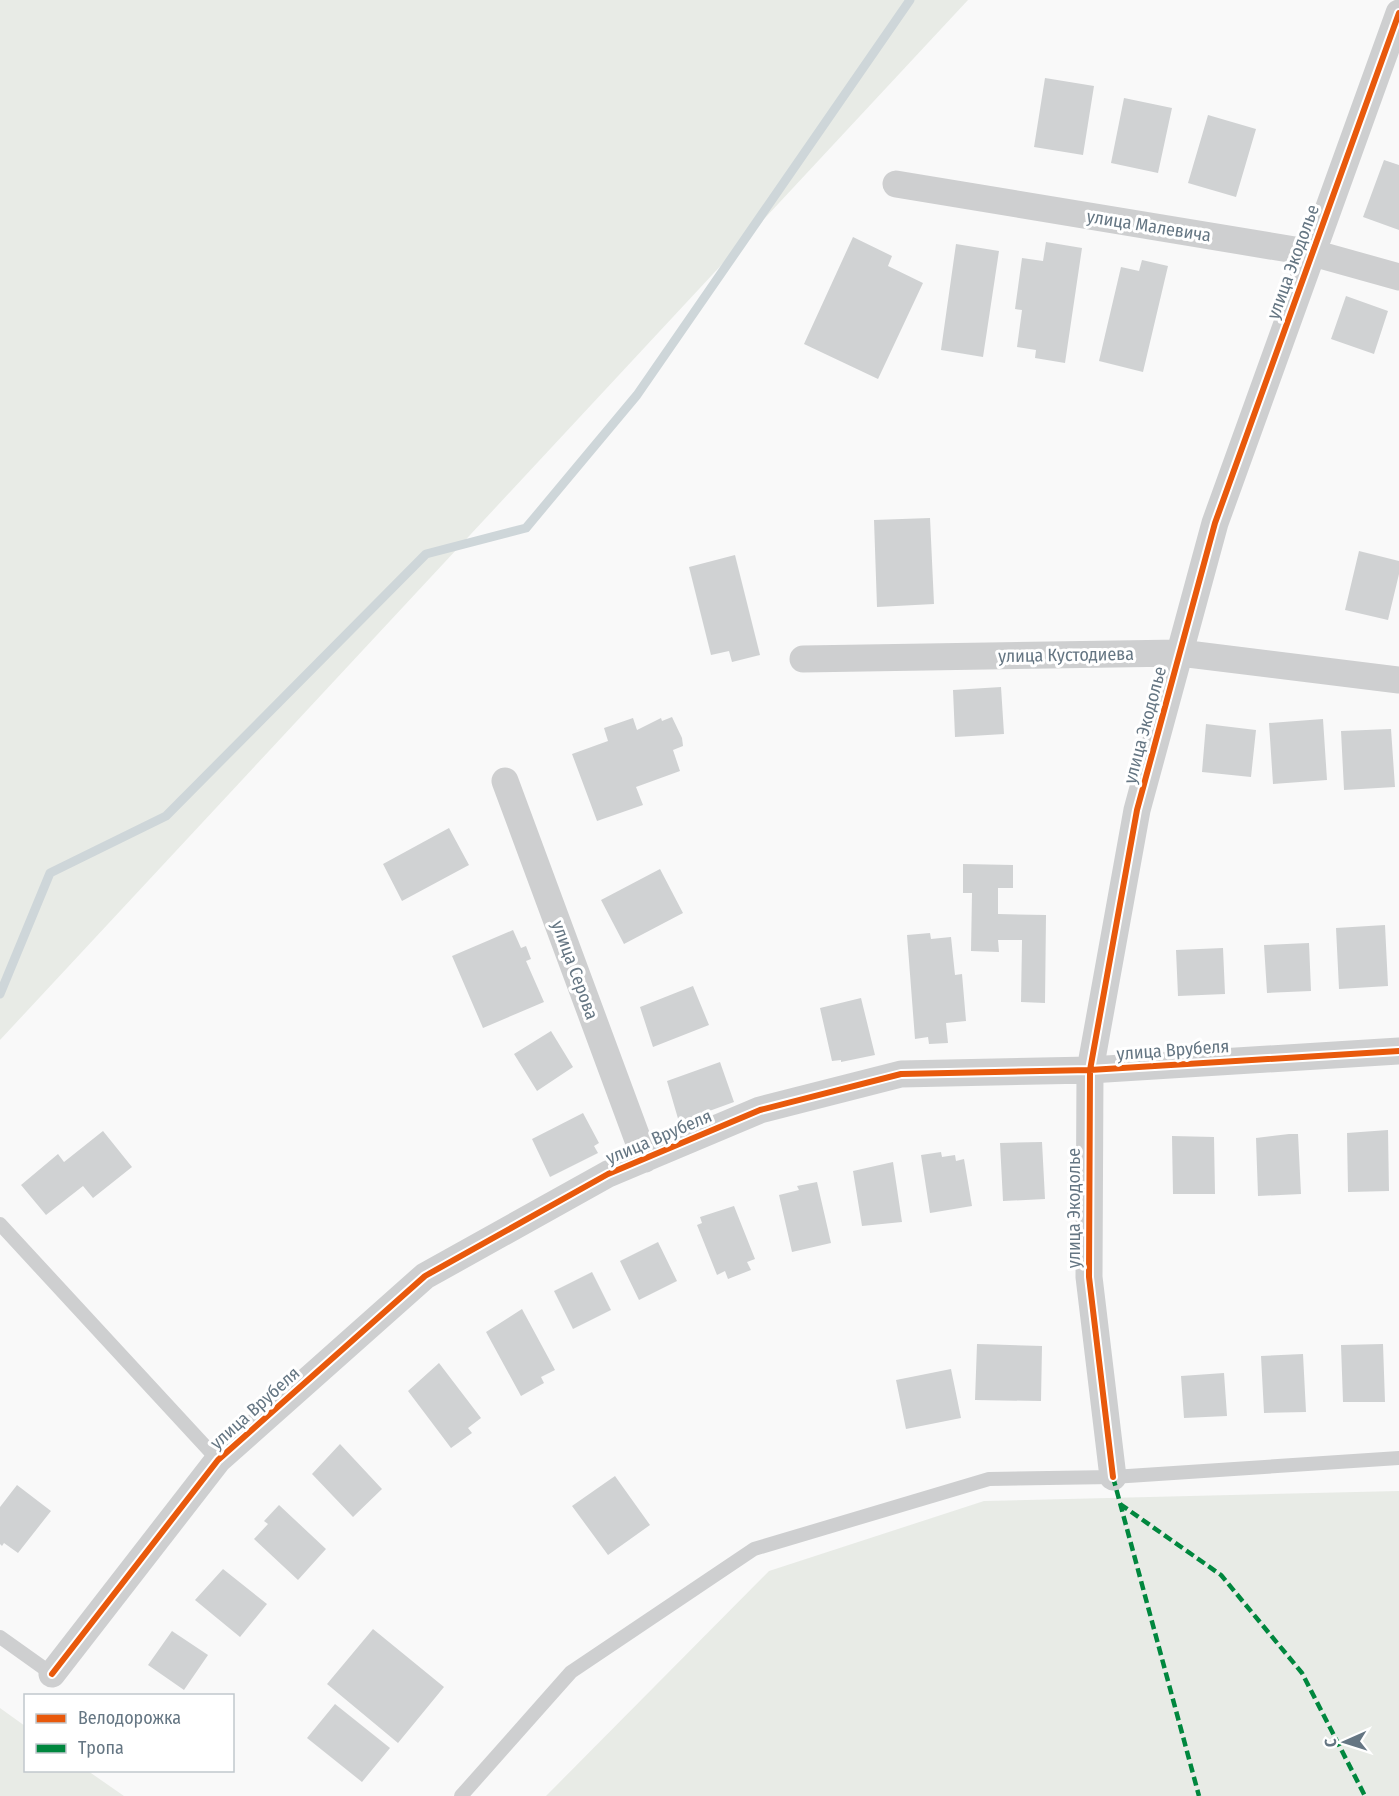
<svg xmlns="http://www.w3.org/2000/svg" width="1399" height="1796" viewBox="0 0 1399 1796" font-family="'Fira Sans Condensed',sans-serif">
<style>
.green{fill:#e8ebe6}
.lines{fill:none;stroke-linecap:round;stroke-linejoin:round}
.stream{stroke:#ced6d9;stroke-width:9}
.building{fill:#d0d2d3}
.service{stroke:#cecfd0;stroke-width:14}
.minor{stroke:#cecfd0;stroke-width:27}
.quiet{stroke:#00873e;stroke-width:4.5;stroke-dasharray:9 4.5;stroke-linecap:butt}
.cycleway-casing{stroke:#fff;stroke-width:10}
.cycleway{stroke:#e8590c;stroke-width:6}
.labels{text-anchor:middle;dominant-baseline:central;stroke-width:6;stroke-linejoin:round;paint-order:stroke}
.street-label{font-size:18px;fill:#657683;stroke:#fff}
</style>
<rect width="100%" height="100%" fill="#f9f9f9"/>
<!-- green -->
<path class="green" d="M0 0H968L0 1040Z
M1399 1491V1796H546L769 1571 984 1501Z
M0 1708 25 1726 26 1770 88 1771 124 1796H0Z"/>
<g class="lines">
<!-- stream -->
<path class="stream" d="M0 994 50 873 166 816 426 554 526 528 637 395 910 0"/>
</g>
<!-- building -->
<path class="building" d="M1045 78 1094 86 1083 155 1034 147Z
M1124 98 1172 108 1158 173 1111 163Z
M1208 115 1256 129 1236 197 1188 183Z
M1384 160 1399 165V230L1363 217Z
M853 237 892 256 888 266 923 283 878 379 804 344Z
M1046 242 1082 248 1065 363 1035 358 1036 350 1017 347 1022 310 1015 309 1022 258 1043 261Z
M956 244 999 251 983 357 941 350Z
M1142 260 1168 266 1143 372 1099 361 1121 267 1139 271Z
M1346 296 1388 311 1374 354 1331 339Z
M930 518 934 604 877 607 874 520Z
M1359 551 1399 561V574L1388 620 1345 610Z
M735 555 760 655 732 662 729 651 711 655 689 567Z
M1001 687 1004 734 955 737 953 690Z
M672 717 682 738 683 746 673 750 680 771 636 787 643 805 597 821 572 754 608 741 604 728 633 718 637 730 661 718 662 721Z
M1323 719 1327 780 1273 784 1269 723Z
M1206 724 1256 730 1251 777 1202 772Z
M1391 729 1395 787 1344 790 1341 731Z
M449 828 469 865 402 901 383 864Z
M963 864 1013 865V888H998V914L1046 915 1045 1003 1021 1002 1022 940H998L999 952 971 951 972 893H963Z
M660 869 683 913 624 944 601 900Z
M1385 925 1388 986 1339 989 1336 928Z
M513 930 521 948 526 946 531 959 526 961 544 1002 483 1028 452 956Z
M930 933 931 939 951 937 955 975 962 974 966 1021 946 1023 948 1043 929 1044 928 1037 915 1039 907 935Z
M1309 943 1311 991 1267 993 1264 945Z
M1223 948 1225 994 1178 996 1176 950Z
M693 986 709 1025 653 1047 640 1007Z
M861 998 875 1055 841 1062V1060L832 1061 820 1008Z
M551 1031 573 1067 537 1091 514 1054Z
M720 1062 734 1102 679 1122 667 1081Z
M583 1113 599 1143 594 1146 598 1153 550 1177 532 1139Z
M1388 1130 1389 1191 1348 1192 1347 1133Z
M103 1131 132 1167 93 1198 83 1186 46 1215 21 1185 58 1154 64 1162Z
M1289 1134H1298L1301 1194 1258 1196 1256 1138Z
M1172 1136 1214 1137 1215 1194H1173Z
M1042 1142 1045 1199 1003 1201 1000 1143Z
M941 1152 942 1157 955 1155 956 1161 964 1159 972 1206 930 1213 921 1155Z
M893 1162 902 1222 862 1226 853 1171Z
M817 1182 831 1243 792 1252 779 1195 799 1190 797 1186Z
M734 1206 755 1259 747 1262 751 1270 728 1279 725 1271 717 1275 697 1225 702 1223 700 1217Z
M658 1242 677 1281 639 1300 620 1261Z
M592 1272 611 1310 573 1329 554 1291Z
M522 1309 555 1370 541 1377 544 1383 521 1396 486 1332Z
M977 1344 1042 1346 1041 1401 975 1400Z
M1383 1344 1385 1402H1343L1341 1345Z
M1303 1354 1306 1412 1264 1413 1261 1356Z
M439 1363 481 1418 468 1428 472 1433 451 1448 408 1391Z
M951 1369 961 1418 906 1429 896 1380Z
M1224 1373 1227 1416 1184 1418 1181 1376Z
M340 1444 382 1489 353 1517 312 1474Z
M615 1476 650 1525 608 1555 572 1506Z
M17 1485 51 1511 18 1553 4 1543 2 1546 0 1544V1507Z
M279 1505 326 1549 298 1580 254 1539 268 1524 264 1521Z
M223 1569 267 1604 240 1637 195 1600Z
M373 1629 444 1687 398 1743 327 1684Z
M172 1631 208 1655 184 1690 148 1665Z
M335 1704 390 1748 362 1782 307 1738Z"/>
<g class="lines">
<!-- service -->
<path class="service" d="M0 1224 218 1460
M0 1637 52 1674
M461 1796 571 1672 754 1549 989 1479 1113 1477 1399 1458"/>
<!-- minor -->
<path class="minor" d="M896 184 1313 253 1399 277
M803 659 1180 653 1399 680
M505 781 645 1159
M1113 1477 1089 1277 1090 1070 1137 810 1215 523 1399 13
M52 1674 218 1460 425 1276 608 1174 760 1110 901 1074 1090 1070 1399 1051"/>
<!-- quiet -->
<path class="quiet" d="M1113 1477 1199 1796
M1120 1504 1221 1575 1302 1673 1365 1796"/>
<!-- cycleway casing -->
<g class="cycleway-casing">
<path id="cycleway" d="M1113 1477 1089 1277 1090 1070 1137 810 1215 523 1399 13
M52 1674 218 1460 425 1276 608 1174 760 1110 901 1074 1090 1070 1399 1051"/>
</g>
<!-- cycleway -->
<use href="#cycleway" class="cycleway"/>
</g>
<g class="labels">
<!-- street labels -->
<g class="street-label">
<text transform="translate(1149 226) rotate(9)">улица Малевича</text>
<text transform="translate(1293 262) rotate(-70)">улица Экодолье</text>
<text transform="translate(1066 655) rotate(-1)">улица Кустодиева</text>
<text transform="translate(1145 725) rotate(-75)">улица Экодолье</text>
<text transform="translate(575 970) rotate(70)">улица Серова</text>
<text transform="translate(1173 1050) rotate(-4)">улица Врубеля</text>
<text transform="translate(659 1137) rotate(-23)">улица Врубеля</text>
<text transform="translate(1074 1208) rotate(-90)">улица Экодолье</text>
<text transform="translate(255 1408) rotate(-42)">улица Врубеля</text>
</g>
</g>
<!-- legend -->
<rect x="24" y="1694" width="210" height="78" fill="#ffffff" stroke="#c1c8cd" stroke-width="1.5"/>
<rect x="36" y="1714" width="30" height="9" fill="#e8590c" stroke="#c1c8cd" stroke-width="1.5"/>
<text x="78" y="1724" font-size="18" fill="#657683">Велодорожка</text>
<rect x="36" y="1744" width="30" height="9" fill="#00873e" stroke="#c1c8cd" stroke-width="1.5"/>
<text x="78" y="1754" font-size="18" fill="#657683">Тропа</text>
<!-- north arrow -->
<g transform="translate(1345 1742) rotate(267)" stroke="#ffffff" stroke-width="4.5" paint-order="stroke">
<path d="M0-4.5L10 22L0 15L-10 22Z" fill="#657683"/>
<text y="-9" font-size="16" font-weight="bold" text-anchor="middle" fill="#657683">С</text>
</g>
</svg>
